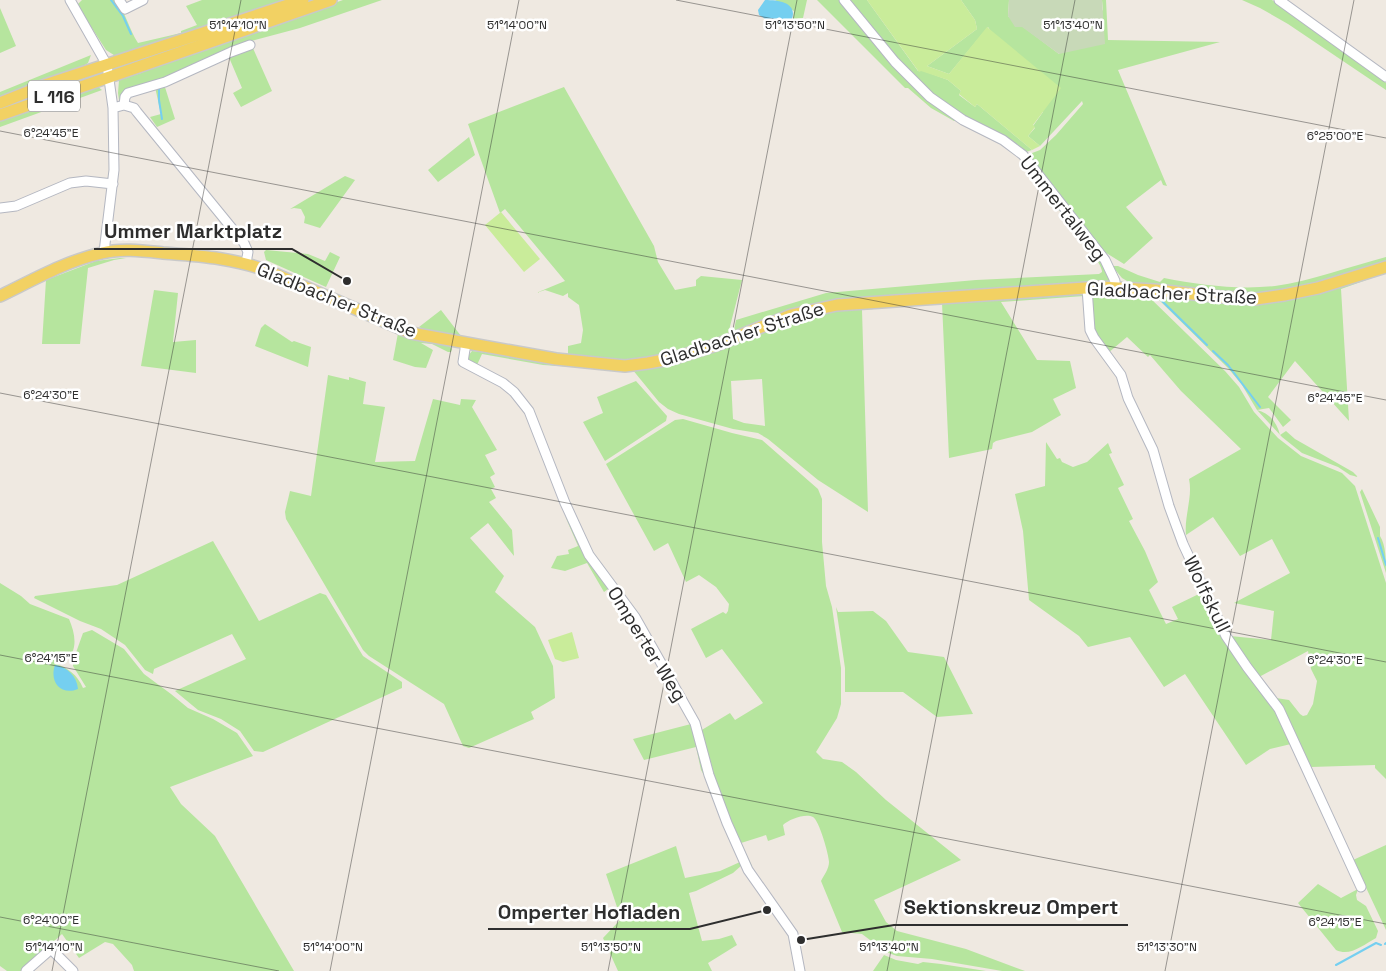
<svg xmlns="http://www.w3.org/2000/svg" width="1386" height="971" viewBox="0 0 1386 971" font-family="'Space Grotesk',sans-serif">
<style>
.green{fill:#b6e59e;fill-rule:evenodd}
.cemetery{fill:#c8d9b8}
.pitch{fill:#c9ec9a}
.water{fill:#75cff0}
.lines{fill:none;stroke-linecap:round;stroke-linejoin:round}
.stream{stroke:#75cff0;stroke-width:2}
.minor-casing{stroke:#b4b7c1;stroke-width:11}
.major-casing{stroke:#c9c9c9;stroke-width:14}
.minor{stroke:#fff;stroke-width:9}
.major{stroke:#f2d163;stroke-width:11}
.ticks{fill:none;stroke:#2e2e2e;stroke-width:1;stroke-opacity:0.45}
.labels{text-anchor:middle;dominant-baseline:central;stroke-width:5;stroke-linejoin:round;paint-order:stroke}
.shield{fill:#fff;stroke:#6d6d6d;stroke-width:1}
.shield-label{font-size:18px;font-weight:bold;fill:#2e2e2e}
.street-label{font-size:19px;fill:#2e2e2e;stroke:#fff}
.ticks-label{font-size:12px;text-anchor:middle;fill:#2e2e2e;stroke:#fff;stroke-width:5;stroke-linejoin:round;paint-order:stroke}
.leader{fill:none;stroke:#2e2e2e;stroke-width:2}
.callout-dot{fill:#2e2e2e;stroke:#fff;stroke-width:2}
.callout-label{font-size:20px;text-anchor:middle;font-weight:bold;fill:#2e2e2e;stroke:#fff;stroke-width:5;stroke-linejoin:round;paint-order:stroke}
</style>
<rect width="100%" height="100%" fill="#efe9e1"/>
<!-- green -->
<path class="green" d="M82 0H116C126 13 129 29 138 43L181 33V31L197 25 186 6 202 0H290L117 57 106 50 79 8 78 4Z
M343 0H382L300 28 251 41 122 100H119L118 93 119 80 141 73 154 66Z
M775 0H807L803 18 793 19 794 11Z
M817 0H840L957 120 954 121 931 108 908 88H905Z
M850 0H867L918 71 921 70 948 80 961 91 959 95 975 107 977 104 1032 150 1026 152C995 133 959 119 932 95 900 67 874 34 850 0Z
M961 0H1009L1008 16 1019 27 1022 26 1059 54 1103 10 1102 0H1106L1108 40 1220 42 1118 70 1167 186 1163 185 1161 180 1126 207 1153 238 1124 264 1103 251 1027 155 1040 150 1056 135 1083 104 1082 101 1040 146 1028 136 1035 128 1033 126 1043 112 988 27 949 74 927 66 977 29 975 20Z
M1242 0H1272L1381 78 1386 83V90L1288 24 1260 8Z
M0 8 16 46 0 53Z
M252 46 272 91 241 107 233 93 242 88 228 55Z
M91 55 88 63 77 70 0 100V92Z
M164 84 175 119 157 127 150 117 161 114 155 87Z
M97 86 102 90 0 127V118Z
M564 87 654 246 658 262 675 290 696 286V280L701 276 742 280 727 338 687 352 619 362 545 354 546 351 568 354V346L581 343 583 330 579 305 568 297V293L563 296 545 290 536 293 565 281 505 209 500 213 468 124Z
M469 137 475 155 438 182 428 170Z
M345 176 355 180 320 228 304 223 305 217 301 209 294 208 290 209Z
M1052 201 1057 204 1107 269 1110 280 1106 283 859 300 738 332 734 330 736 320 826 293 976 280 1099 274 1102 272C1103 262 1060 212 1052 201Z
M266 250 308 254 325 261 330 252 340 257 326 287 266 260 264 252Z
M1386 257V264L1302 288 1250 295 1145 285 1127 281 1122 278 1112 266H1118L1138 275 1160 282 1164 278C1200 285 1238 290 1275 286 1311 281 1351 266 1386 257Z
M120 258H126L114 260 88 268 80 344H42L46 280 96 261Z
M1386 270V273L1341 289 1349 421 1295 361 1268 397 1291 420 1283 427 1269 408 1257 410C1270 413 1277 423 1280 435L1286 431 1295 439 1353 472 1358 477 1350 475 1338 467 1302 453 1282 437 1257 410 1242 385 1228 368 1154 295 1212 300 1230 303 1259 304 1280 302Z
M154 290 178 293 173 342 196 340V373L141 366Z
M1093 292 1140 293 1148 296 1225 371 1239 387 1254 412 1278 438 1301 456 1342 473 1355 486 1386 583V779L1375 768V765L1311 767 1282 706 1276 698 1289 700 1300 714 1303 716 1307 715 1313 704 1317 681 1311 669 1308 651 1259 677 1230 636 1271 640 1274 611 1234 603 1290 573 1272 539 1240 556 1213 517 1186 535C1184 516 1193 497 1189 479L1241 449 1181 391 1150 355 1148 357 1127 337 1108 353 1094 336 1090 296Z
M1082 293 1084 296 1001 302 1037 360 1070 361 1076 388 1053 399 1061 415 1032 432 996 441 993 443 992 449 949 458 942 303 862 310 868 512 818 480 768 439 758 433 733 429 679 414 668 409 659 402 632 369 787 320 816 316 825 311ZM762 379 765 426 744 423 733 419 731 381Z
M441 310 461 336 423 329 419 327Z
M265 324 292 342 294 341 311 347 308 367 255 346 261 328Z
M398 333 449 345 452 349 451 352H448L432 344 421 343 433 350 426 368 415 367 393 360Z
M472 351 623 370 543 365 482 354 477 365 469 360 468 356Z
M328 375 349 380V377L366 382 363 404 385 407 375 462 415 461 433 399 460 405 461 399 476 400 472 407 497 450 485 455 495 474 490 477 495 487 491 489 496 498 489 502 512 530 514 556 488 523 470 538 504 576 495 592 535 627 553 666 555 698 531 712 534 719 469 748 463 746 444 704 369 656 363 650 286 519 285 512 290 491 311 496Z
M636 381 667 416 666 421 605 461 583 422 603 413 597 397Z
M683 419 732 433 762 440 818 489 822 499V542L826 586 832 607 841 668V704L837 718 816 752 823 759 842 762 856 772 886 800 961 860 874 900 886 922 897 931 966 949 1025 971H1002L932 959 897 956 886 952 862 934 842 932 821 881C824 875 829 869 829 862 829 855 819 820 813 817 806 813 789 819 783 825L785 835 768 841 766 835 741 843 752 866 750 867 720 800 700 731 730 713 735 720 763 703 722 649 706 658 691 629 723 612 726 614 728 611 729 604 716 587 699 575 686 582 668 543 654 551 606 464 675 420Z
M1046 442 1057 459 1060 458 1062 462 1073 467 1087 462 1108 443 1112 453 1109 454 1124 485 1118 488 1133 519 1129 521 1145 551 1158 582 1149 590 1166 624 1178 619 1172 607 1203 592 1222 638 1253 682 1275 710 1291 744 1270 749 1246 765 1185 674 1164 687 1130 637 1088 647 1079 636 1029 600 1023 531 1015 494 1045 486Z
M1362 489 1380 527V536C1386 545 1386 561 1386 573L1360 492Z
M565 516 589 562 608 589 604 592 587 563 565 571 551 568 557 556 569 554 568 550 578 546Z
M213 541 259 621 320 593 326 595 363 656 402 682V688L263 752 254 751 240 731 221 719 198 710 175 691 246 659 232 634 154 669 153 674 145 670 125 645 101 629 80 621 34 598 35 596 117 585Z
M0 583 21 596 30 604 69 619C75 633 79 651 65 661H55L54 663C68 668 77 674 83 688L86 687 73 666V661L83 633 92 630 124 649 144 674 171 694 188 708 213 719 237 733 253 756 170 787 181 804 215 836 294 971H134L132 965 113 944 105 942 79 958 62 934 21 971H7L0 966Z
M836 607 838 612 873 611 886 621 908 652 944 657 973 714 937 717 903 692H845V668Z
M691 724 705 777 701 770 696 747 644 760 633 739Z
M1386 845V930L1353 860Z
M676 846 685 878 720 871 740 862 742 865 733 873 696 891 689 893 702 941 719 939 732 935 737 945 708 963 712 971H618L603 938 621 919 606 874Z
M1318 884 1341 898 1358 889 1356 895 1357 900 1366 906 1378 931 1376 938C1363 945 1350 957 1336 950L1298 903Z
M884 955 896 960 918 964 923 962 941 964 986 971H873Z"/>
<!-- cemetery -->
<path class="cemetery" d="M1009 0H1102L1105 44 1059 54 1022 27H1015L1008 16Z"/>
<!-- pitch -->
<path class="pitch" d="M867 0H961L975 20 977 29 927 66 949 74 987 27 1061 88 1033 125 1035 127 1028 136 1040 146 1032 150 977 104 975 107 959 94 961 91 948 80 921 71 919 72Z
M501 212 540 259 524 272 485 225Z
M572 632 579 658 563 662 555 659 548 640Z"/>
<!-- water -->
<path class="water" d="M765 0C784 0 802 5 788 27L772 23 759 15 758 10Z
M55 665C67 667 77 676 78 689 61 696 49 682 55 665Z"/>
<g class="lines">
<!-- stream -->
<path class="stream" d="M111 0 123 16 131 34
M159 87V100L162 119
M1161 300 1207 345
M1213 351 1228 365 1260 407
M1378 538 1386 565
M1385 944 1386 943
M1336 965 1376 943 1381 945"/>
<!-- minor casing -->
<g class="minor-casing">
<path id="minor" d="M70 0 107 65 113 108 114 170 104 252
M119 0 125 9 143 0
M844 0 895 62 930 97 963 120 1003 140 1023 155 1105 260 1115 281V287
M1279 0 1386 77
M124 105 125 97 128 93 165 82 231 52 250 45
M113 108 124 105 134 108 137 112 244 243 248 252 246 263
M0 208 16 206 70 183 86 181 113 184
M1087 288 1090 330 1094 338 1121 375 1128 398 1153 450 1169 506 1183 544 1226 636 1247 667 1279 709 1361 887
M466 343 463 362 503 383 514 392 529 411 565 503 589 555 635 617 695 723 709 775 727 823 748 870 793 934 800 971
M26 971 51 949 73 971"/>
</g>
<!-- major casing -->
<g class="major-casing">
<path id="major" d="M0 103 45 85 303 0
M0 115 331 0
M0 296C33 280 66 261 102 253 121 248 144 251 163 253 200 256 234 258 268 271L411 333 556 359 625 366 648 363 675 358 719 344 791 315 837 305 1100 287 1155 290 1222 297 1256 299 1284 295 1318 288 1386 267"/>
</g>
<!-- minor -->
<use href="#minor" class="minor"/>
<!-- major -->
<use href="#major" class="major"/>
</g>
<!-- ticks -->
<path class="ticks" d="M676 0 1386 138M0 131 1386 400M0 393 1386 662M0 655 1386 924M0 917 279 971M52 971 241 0M330 971 519 0M608 971 797 0M887 971 1075 0M1165 971 1354 0"/>
<g class="labels">
<!-- shield labels -->
<rect class="shield" x="28" y="80.5" width="52" height="31" rx="4"/>
<g class="shield-label">
<text x="54" y="96">L 116</text>
</g>
<!-- street labels -->
<g class="street-label">
<text transform="translate(1063 208) rotate(52)">Ummertalweg</text>
<text transform="translate(1172 293) rotate(3)">Gladbacher Straße</text>
<text transform="translate(337 300) rotate(22)">Gladbacher Straße</text>
<text transform="translate(742 334) rotate(-18)">Gladbacher Straße</text>
<text transform="translate(1207 594) rotate(64)">Wolfskull</text>
<text transform="translate(647 644) rotate(58)">Omperter Weg</text>
</g>
</g>
<g class="ticks-label">
<text x="238" y="29">51°14'10"N</text>
<text x="517" y="29">51°14'00"N</text>
<text x="795" y="29">51°13'50"N</text>
<text x="1073" y="29">51°13'40"N</text>
<text x="51" y="137">6°24'45"E</text>
<text x="1335" y="140">6°25'00"E</text>
<text x="51" y="399">6°24'30"E</text>
<text x="1335" y="402">6°24'45"E</text>
<text x="51" y="662">6°24'15"E</text>
<text x="1335" y="664">6°24'30"E</text>
<text x="51" y="924">6°24'00"E</text>
<text x="1335" y="926">6°24'15"E</text>
<text x="54" y="951">51°14'10"N</text>
<text x="333" y="951">51°14'00"N</text>
<text x="611" y="951">51°13'50"N</text>
<text x="889" y="951">51°13'40"N</text>
<text x="1167" y="951">51°13'30"N</text>
</g>
<!-- callouts -->
<path class="leader" d="M347 281L292 249H94M801 940L894 925H1128M767 910L690 929H488"/>
<g class="callout-dot">
<circle cx="347" cy="281" r="5"/>
<circle cx="801" cy="940" r="5"/>
<circle cx="767" cy="910" r="5"/>
</g>
<g class="callout-label">
<text x="193" y="238">Ummer Marktplatz</text>
<text x="1011" y="914">Sektionskreuz Ompert</text>
<text x="589" y="919">Omperter Hofladen</text>
</g>
</svg>
